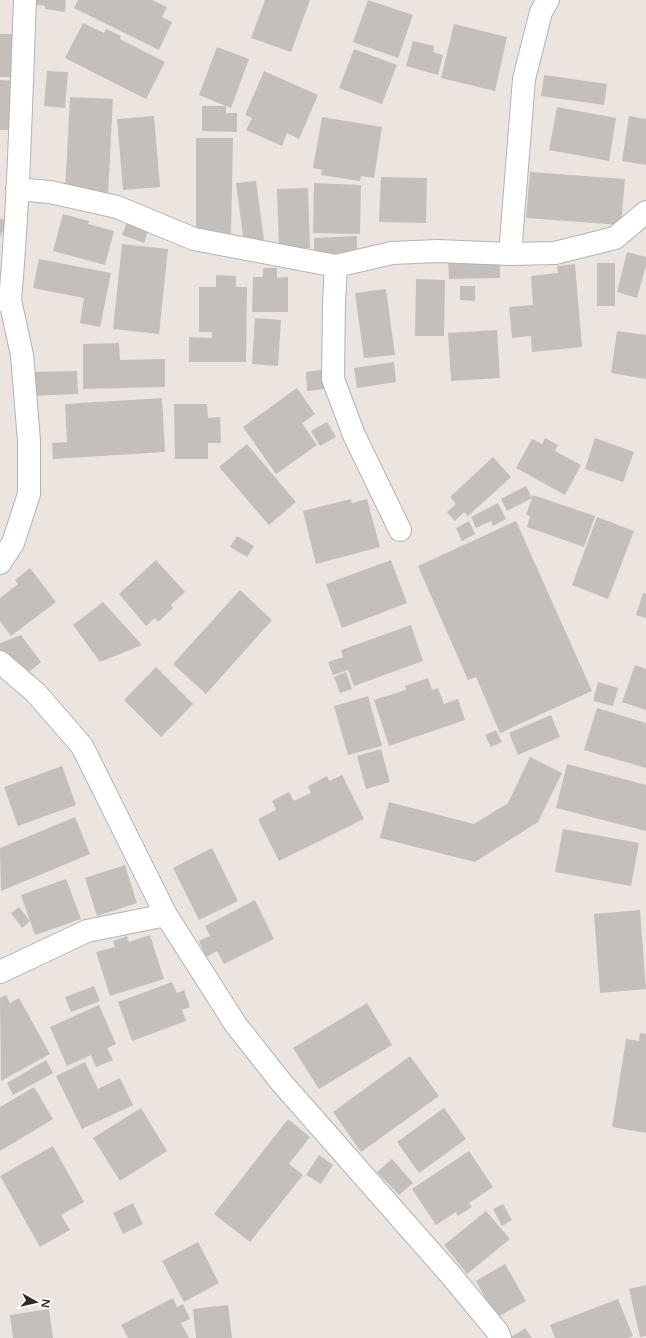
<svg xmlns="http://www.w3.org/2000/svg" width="646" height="1338" viewBox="0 0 646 1338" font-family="'Varela Round',sans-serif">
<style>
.building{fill:#c4bfbb}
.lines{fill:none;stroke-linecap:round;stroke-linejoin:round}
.street-casing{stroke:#b0b2ba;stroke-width:24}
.street{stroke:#fff;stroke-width:22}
</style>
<rect width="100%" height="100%" fill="#ece5df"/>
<!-- building -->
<path class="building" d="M32 0H66L65 12 45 9V6L32 4Z
M78 0H152L167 7 162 17 172 22 159 50 74 8Z
M265 0H310L291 52 251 38Z
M368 0 413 15 398 58 353 42Z
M83 23 104 33 106 29 121 36 120 39 165 62 146 99 65 58Z
M454 24 507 37 495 91 441 78Z
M0 34H17V77H0Z
M413 41 434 46 433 52 443 55 438 75 406 66Z
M217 47 249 59 231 108 199 95Z
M354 49 397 65 382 104 339 88Z
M47 71 68 72 65 108 44 106Z
M264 71 318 95 299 139 287 133 282 146 246 130 252 118 245 115Z
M544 75 607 84 604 105 541 96Z
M0 80 17 81 14 130H0Z
M70 97 113 99 108 194 65 192Z
M202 106H226V113H237V132L202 131Z
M557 107 616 118 609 161 549 150Z
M154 116 160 187 123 190 117 119Z
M629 116 646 119V165L622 161Z
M322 117 382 127 374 178 361 176 360 181 321 175 322 170 313 168Z
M196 138H233L231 234 196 233Z
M530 172 625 179 621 225 526 218Z
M381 177 427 178 426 223 379 222Z
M256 181 264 240 244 243 236 183Z
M314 183 361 185 360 234 313 233Z
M308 188 310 248 279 249 277 189Z
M63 214 89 221 88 224 114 231 105 265 53 251Z
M0 218 8 222 0 237Z
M127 222 149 229 144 243 122 235Z
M357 236V256L314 257V238Z
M122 244 168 249 159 334 113 329Z
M627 252 646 257V265L637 298 617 292Z
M39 259 111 273 100 327 80 323 84 298 33 288Z
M500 259V278L449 279 448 260Z
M597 263H615V306H597Z
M575 264 582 347 532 352 531 336 512 338 509 307 533 305 531 276 558 273 557 266Z
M263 268H277V278L288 277V312H252L253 277H263Z
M216 275 236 276V287H247L246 362H189V337L212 338V332H199V287H216Z
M416 279 445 280 444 336H415Z
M460 286H475V301L460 300Z
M386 289 395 355 364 358 355 293Z
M255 318 281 320 278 366 252 364Z
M497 330 500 378 451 381 448 333Z
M617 331 646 335V379L611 373Z
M119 343 120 360 165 359V387L83 389V344Z
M394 362 396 382 357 388 354 368Z
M323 370 324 389 307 391 306 372Z
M77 371 78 394 29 396 28 372Z
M297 388 315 414 302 423 317 445 276 474 243 427Z
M162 398 165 452 53 459 52 443 67 442 65 404Z
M174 404H207L208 418 220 417 221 443H208V459H175Z
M327 422 336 437 320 446 311 431Z
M545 438 558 445 555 451 581 465 565 495 516 468 532 439 542 444Z
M595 438 634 452 623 482 585 469Z
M247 444 296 502 269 525 219 467Z
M493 457 511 477 468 516 464 512 455 521 447 512 456 504 450 497Z
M526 486 532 498 507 511 501 499Z
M533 495 595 516 584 547 527 527 530 516 526 515Z
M351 499 352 503 367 499 380 547 316 564 303 511Z
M498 503 506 519 493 526 491 521 476 528 471 517Z
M597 517 634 531 608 599 572 585Z
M469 521 475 534 462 541 456 528Z
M516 521 592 691 500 733 476 677 468 680 418 566Z
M237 536 254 546 247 557 230 547Z
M156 560 185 592 171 605 173 608 158 622 155 618 146 626 119 594Z
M391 560 407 603 342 628 326 584Z
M30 568 56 602 11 636 0 621V598L18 584 15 580Z
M240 590 272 620 206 694 173 664Z
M643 593 646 594V618L636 615Z
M103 602 142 645 100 662 73 625Z
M411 625 423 661 354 686 348 670 333 675 328 662 343 657 341 650Z
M21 635 41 662 24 676 0 652V643Z
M635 665 646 669V710L622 702Z
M156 667 193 704 161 737 124 700Z
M346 672 352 689 340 693 334 677Z
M428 678 432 690 438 688 444 704 458 699 465 720 389 746 374 700 406 690 405 686Z
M598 682 618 688 613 706 593 701Z
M368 696 382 746 348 755 334 706Z
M597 708 646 723V768L584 750Z
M551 715 560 737 518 755 509 733Z
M496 730 502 742 491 747 485 735Z
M381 749 390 782 366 789 357 756Z
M530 757 562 773 538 822 475 862 380 838 389 802 474 824 508 803Z
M567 764 646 785V831L556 808Z
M62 766 76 805 18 826 4 787Z
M342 775 364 819 279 861 258 819 276 810 272 801 289 792 294 801 311 793 308 786 327 776 329 781Z
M75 817 90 854 1 891 0 848Z
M563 829 639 843 631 886 555 872Z
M212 848 238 901 199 920 173 868Z
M125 865 137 903 97 916 85 878Z
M66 879 81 919 35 935 21 895Z
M255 900 274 939 224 964 217 951 206 957 199 941 210 936 205 926Z
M19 907 30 921 22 928 11 913Z
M640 910 646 989 600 993 594 914Z
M150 935 164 979 110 996 96 952 115 947 113 941 127 936 129 942Z
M172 982 177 993 184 990 190 1007 182 1010 186 1021 132 1041 118 1002Z
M94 986 100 1001 71 1012 65 997Z
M6 995 10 1003 19 998 50 1054 1 1081 0 998Z
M367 1003 392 1045 319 1089 293 1048Z
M99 1005 116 1044 107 1048 113 1060 96 1067 91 1055 67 1066 50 1027Z
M640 1033 646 1034V1133L612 1127 626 1039 639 1041Z
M410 1056 439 1096 361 1152 333 1112Z
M46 1060 53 1073 13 1095 7 1083Z
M85 1062 98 1089 120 1078 133 1105 82 1129 56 1076Z
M34 1087 53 1119 0 1151V1107Z
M141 1108 167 1151 120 1181 93 1138Z
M444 1108 466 1139 419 1173 397 1142Z
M288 1119 310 1137 289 1164 303 1175 250 1242 214 1214Z
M53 1146 84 1202 61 1215 70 1230 40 1247 0 1176Z
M469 1151 493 1187 469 1203 472 1207 458 1216 456 1212 436 1225 412 1189Z
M319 1155 333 1165 321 1184 306 1175Z
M392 1159 413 1183 399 1195 377 1172Z
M133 1203 143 1224 123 1234 113 1213Z
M503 1204 512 1220 502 1226 493 1209Z
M486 1211 510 1239 467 1274 444 1245Z
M198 1242 219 1283 184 1302 162 1261Z
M505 1264 526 1301 496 1318 476 1281Z
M646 1285V1336L640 1337 629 1289Z
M173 1298 177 1307 183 1304 190 1319 181 1323 189 1338H128L121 1325Z
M618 1299 633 1336 627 1338H555L550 1325Z
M228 1305 232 1338H196L193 1309Z
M49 1309 53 1338H13L10 1315Z
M525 1328 532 1338H510Z"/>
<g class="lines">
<!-- street casing -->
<g class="street-casing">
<path id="street" d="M17 189 50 192 117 207 194 239 336 266 392 253 438 251 510 254 555 253 615 238 646 212
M510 254 524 79 541 12 548 0
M336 266 334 303 333 379 354 435 400 530
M0 300H10C19 200 21 100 25 0
M0 563 13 543 29 494V441L22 355 10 300
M0 662 36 693 82 746 166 915
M0 972 87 931 166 915 236 1025 281 1082 449 1273 497 1331 500 1338"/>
</g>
<!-- street -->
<use href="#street" class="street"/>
</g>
<!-- north arrow -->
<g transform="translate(36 1302) rotate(98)" stroke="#ffffff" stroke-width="3" paint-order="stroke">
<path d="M0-3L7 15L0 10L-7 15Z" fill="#2b2b2b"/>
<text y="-6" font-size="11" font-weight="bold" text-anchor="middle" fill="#2b2b2b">N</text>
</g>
</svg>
